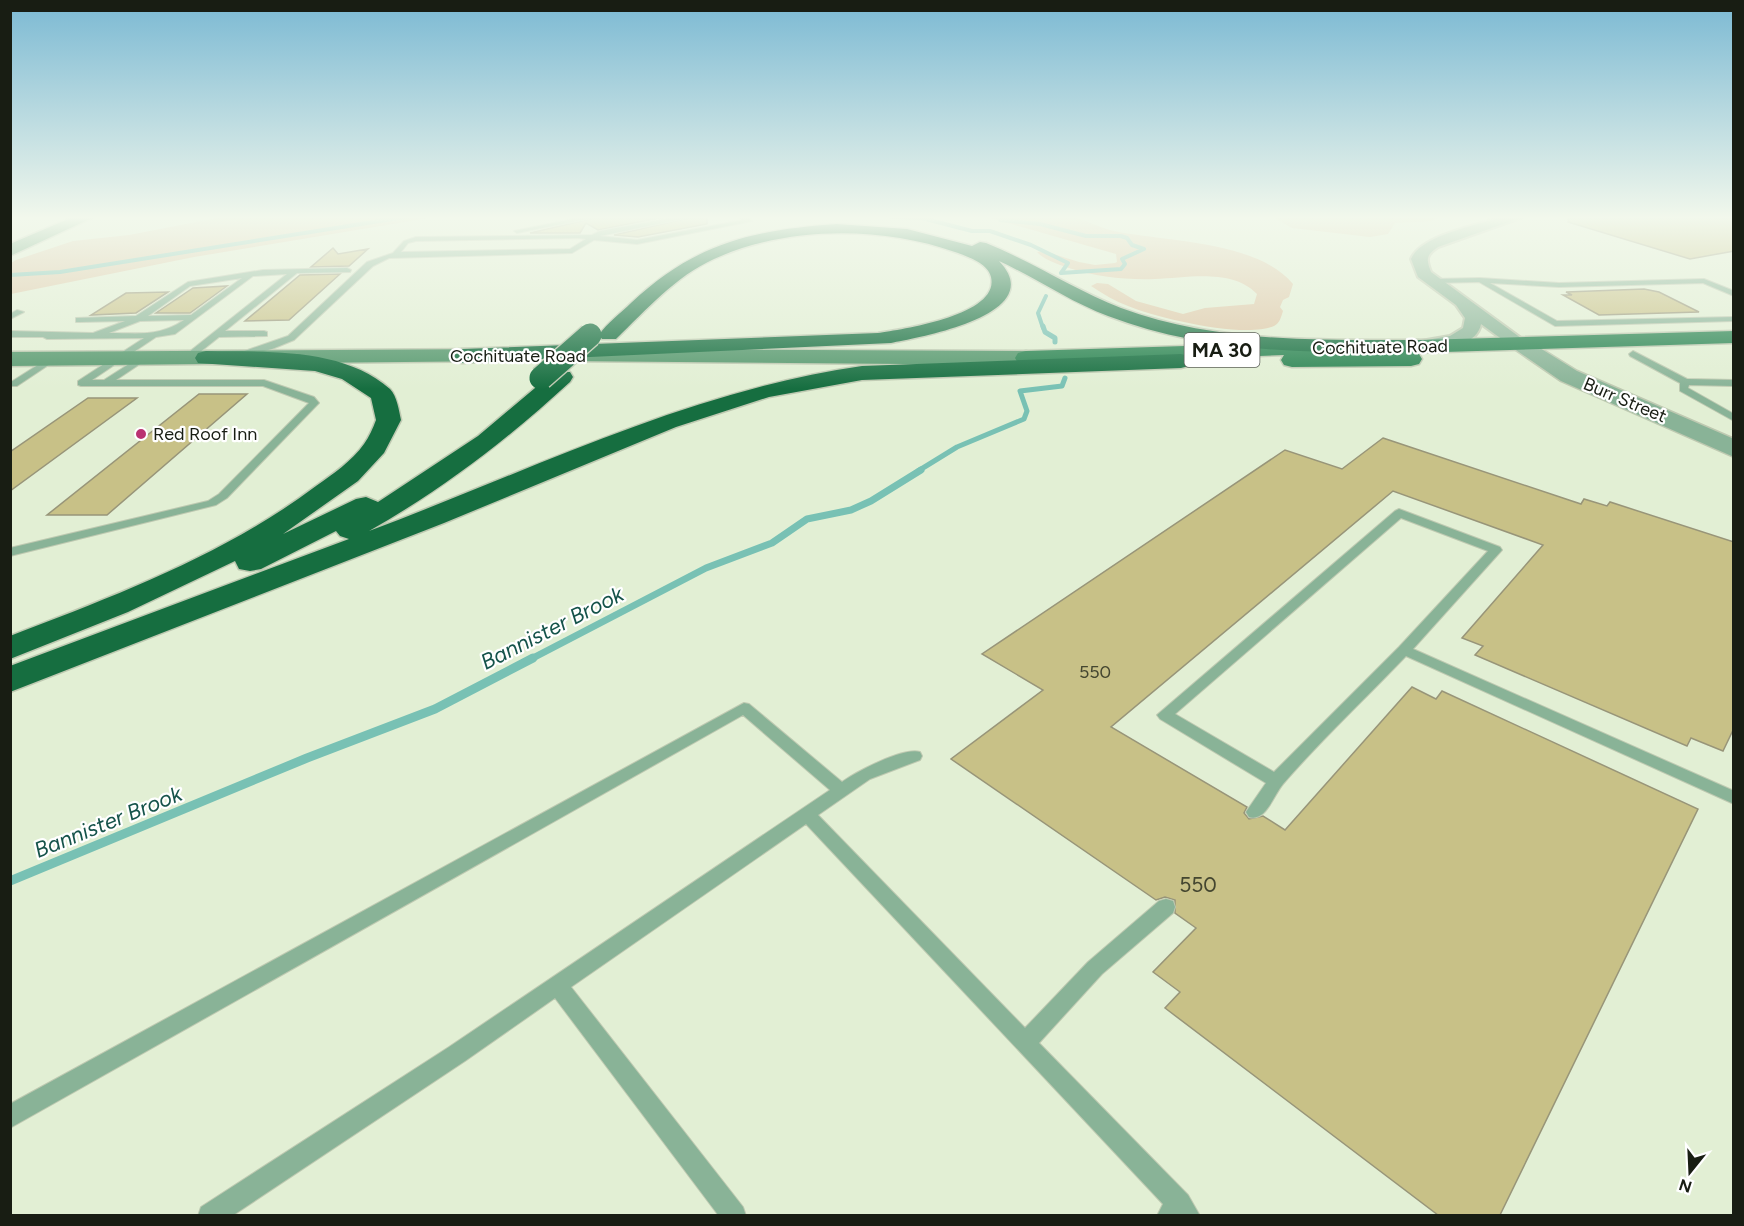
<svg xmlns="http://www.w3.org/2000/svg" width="1744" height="1226" viewBox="0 0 1744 1226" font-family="Figtree,sans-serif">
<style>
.green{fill:#dec7a7}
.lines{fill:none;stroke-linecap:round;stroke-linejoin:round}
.stream-far3{stroke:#78c1b4;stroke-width:4}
.stream-far2{stroke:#78c1b4;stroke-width:5}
.stream-far1{stroke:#78c1b4;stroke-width:7}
.stream{stroke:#78c1b4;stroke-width:9}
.building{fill:#c8c187;stroke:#989579;stroke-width:1.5}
.service-casing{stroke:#bec9b1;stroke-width:2}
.minor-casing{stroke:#bec9b1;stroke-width:4}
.tertiary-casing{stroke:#bec9b1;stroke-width:3}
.secondary-casing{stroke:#bec9b1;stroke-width:3}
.primary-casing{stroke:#bec9b1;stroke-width:3}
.motorway-casing{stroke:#bec9b1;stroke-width:3}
.service{fill:#89b397;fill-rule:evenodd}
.minor{fill:#89b397;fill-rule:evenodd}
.tertiary{fill:#89b397;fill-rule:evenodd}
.secondary{fill:#56986e;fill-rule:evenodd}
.primary{fill:#298351;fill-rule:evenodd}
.motorway{fill:#166e40;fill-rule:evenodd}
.motorway-bridge-casing{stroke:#bec9b1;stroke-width:26;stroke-linecap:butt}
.motorway-bridge{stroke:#166e40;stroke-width:23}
.poi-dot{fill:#ba3271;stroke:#fff;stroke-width:2}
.labels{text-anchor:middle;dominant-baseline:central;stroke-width:4.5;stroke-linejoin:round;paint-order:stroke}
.far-street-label{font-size:18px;fill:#181d13;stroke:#fff}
.far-poi-label{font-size:18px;fill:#181d13;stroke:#fff;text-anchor:start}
.number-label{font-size:18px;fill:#444630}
.shield{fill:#fff;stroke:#5d615a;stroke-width:1.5}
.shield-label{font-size:20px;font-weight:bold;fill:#181d13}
.near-number-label{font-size:21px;fill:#444630}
.water-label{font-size:22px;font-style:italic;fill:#15534a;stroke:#fff}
</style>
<rect width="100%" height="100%" fill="#e2efd4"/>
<!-- green -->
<path class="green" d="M222 217H435L194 257 11 294V263L16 260 73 241 129 235Z
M987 217C1015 217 1044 214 1071 217 1086 219 1099 228 1114 231 1166 242 1256 240 1293 284L1289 297 1283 300 1280 307 1283 311C1281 317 1280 323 1274 326 1245 339 1157 318 1128 306 1115 301 1103 294 1091 286L1097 283 1108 284 1136 301 1183 314 1205 308 1254 304 1257 294C1232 268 1187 278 1155 279 1126 280 1096 277 1069 268 1059 265 1043 259 1037 252L1044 251 1079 262 1095 265 1115 263 1117 262 1116 254Z
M1273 217H1440L1432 221 1395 223 1388 234 1370 237 1292 228Z"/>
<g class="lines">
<!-- stream-far3 -->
<path class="stream-far3" d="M892 217 922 218 972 231H990L1031 245 1068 263 1061 273
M1004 217 1000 220 1040 224 1086 236H1121L1127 238 1132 245 1144 249 1122 259 1125 264 1121 269 1061 273
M10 275 60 272 405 217
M1043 328 1038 313 1046 296"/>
<!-- stream-far2 -->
<path class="stream-far2" d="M1043 326 1045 332 1055 338V342
M918 471 957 447 1024 419 1027 411 1020 391 1062 386 1065 378"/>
<!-- stream-far1 -->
<path class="stream-far1" d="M531 659 706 568 772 543 807 519 851 510 871 501 921 470"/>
<!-- stream -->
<path class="stream" d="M10 881 307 758 435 709 533 658"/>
</g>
<!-- building -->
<path class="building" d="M599 217H664L598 230 586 223 580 233H530Z
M693 217H707V224L638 237 614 235Z
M1569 217H1734V251L1690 259 1568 222Z
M333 248 338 254 368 249 349 266 311 267Z
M340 274 289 320 245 321 300 275Z
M227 286 190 313H156L193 288Z
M1644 289 1659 292 1699 312 1599 315 1563 295H1572L1566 292Z
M168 292 136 313 91 315 126 293Z
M199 394H247L107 515H47Z
M88 398H137L10 491V452Z
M1383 438 1581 504 1584 499 1607 506 1610 502 1734 542V728L1723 751 1691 738 1687 746 1475 655 1483 646 1462 638 1543 545 1393 491 1111 727 1247 807 1244 813 1249 819 1263 816 1285 830 1412 687 1436 699 1442 691 1698 809 1500 1215H1438L1165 1008 1180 992 1153 972 1196 928 1175 913V900L1165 897 1156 900 951 759 1043 690 982 654 1285 450 1342 469Z"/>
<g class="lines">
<!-- service casing -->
<g class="service-casing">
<path id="service" d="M583 217H597L517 233 514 231Z
M677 217H691L600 236 637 240 743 220 738 217H746L752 221 637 244 594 240 572 253 389 258 373 266 294 340 272 349 240 357 236 354 288 336 367 262 393 253 404 241 416 237 592 235 600 231ZM578 238 586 239 570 249 401 252 408 243 416 241Z
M347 268 351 270 350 272 297 273 225 331H264L267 332V336L219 337 190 360H184V356L287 274 253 276 175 334 156 337 92 380H104L143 355 146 356V360L116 380H264L314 397 319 403 317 405 227 498 216 505 10 556V548L208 501 219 494 309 403 263 386H81L78 385V381L144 338 47 339 43 337H10V331L93 333 125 321 79 322H76V318L136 316 188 282 263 270ZM242 278 191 315 148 316 190 286ZM184 320C159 337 138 333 109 333L140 321Z
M1480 278 1559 283 1704 279 1734 291V296L1703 283 1559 287 1490 283 1557 321 1734 317V321L1555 326 1479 282 1433 283 1429 281 1433 279Z
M17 310 24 312 10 319V314Z
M1633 351 1687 379 1734 380V386L1689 385 1688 388 1734 414V421L1680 391V383L1630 356 1629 354Z
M52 356 59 358 17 386H11V382Z
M1399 509 1500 547 1502 550 1413 649 1734 791V804L1406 656C1366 698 1320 741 1283 784 1273 796 1266 822 1249 817L1246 812 1266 783 1160 719 1157 715 1395 511ZM1401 518 1488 551 1399 647 1274 772 1175 714Z
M744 703 749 704 842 782C856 772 903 747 920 752L922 756 920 760 870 779 818 815 1025 1028 1088 962 1159 901 1166 899 1173 901 1175 907 1173 913 1102 974 1039 1043 1188 1195 1200 1216H1157L1163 1204 806 824 571 987 743 1207 746 1216H719L555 998 465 1061 232 1216H198L201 1207 449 1047 830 790 743 715 10 1128V1104Z"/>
</g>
<!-- minor casing -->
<g class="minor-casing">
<path id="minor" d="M1502 217H1523L1438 247C1426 255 1426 259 1431 272L1529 344 1526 348H1514L1481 324C1477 347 1435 355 1415 350L1413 346 1415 342 1450 336 1463 328 1465 318 1456 305 1418 277 1411 259C1421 235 1478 225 1502 217Z"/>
</g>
<!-- tertiary casing -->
<g class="tertiary-casing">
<path id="tertiary" d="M1520 338 1527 340 1577 371 1734 439V457L1561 381 1513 348 1509 344 1513 340Z"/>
</g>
<!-- secondary casing -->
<g class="secondary-casing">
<path id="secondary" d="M73 217H94L10 256V244Z
M496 349 504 351 507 356 504 361 10 366V352Z
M569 349 1026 351 1034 353 1037 358 1034 363 1026 365 561 361 558 356 561 351Z"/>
</g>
<!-- primary casing -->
<g class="primary-casing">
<path id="primary" d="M1734 331V343L1412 353 1419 354 1422 359 1419 364 1411 366 1292 367 1284 365 1281 360 1284 355 1026 365 1018 363 1015 358 1018 353 1026 351 1315 342 1323 343 1326 348 1320 353H1381L1373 347 1376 342 1384 341Z"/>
</g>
<!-- motorway casing -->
<g class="motorway-casing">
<path id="motorway" d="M837 224 907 229 972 246 980 242 986 243C1033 262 1075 290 1121 308 1215 343 1319 340 1418 340L1426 341 1429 346 1426 351 1418 352C1314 353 1207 354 1108 316 1070 302 1036 278 999 261 1050 314 922 337 891 343L462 363 454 361 451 356 454 351 462 349 878 333C903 329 1000 315 991 277 988 263 966 256 955 252 881 226 787 226 714 259 676 276 646 310 616 339H602L599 335C607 323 621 313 631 303 695 243 752 230 837 224Z
M206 351C265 352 343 347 390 389 397 396 399 411 401 420L384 453 358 481 283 534 356 499 366 497 378 502 478 436 554 372H570L573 377 570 382C508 439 443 489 369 531 532 470 689 391 862 366L1181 354 1189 356 1192 361 1189 366 1181 368 862 380 769 397 676 427 444 523 10 692V666L349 539 340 536 336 531 261 569 250 571 239 569 235 561 128 612 10 659V636C115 596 226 554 316 486 333 474 352 461 364 444 369 437 373 428 376 420L371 398 342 379 315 371 198 363 195 358 198 353Z"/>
</g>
<!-- service -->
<use href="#service" class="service"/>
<!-- minor -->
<use href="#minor" class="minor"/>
<!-- tertiary -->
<use href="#tertiary" class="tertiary"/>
<!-- secondary -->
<use href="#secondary" class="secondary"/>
<!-- primary -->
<use href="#primary" class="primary"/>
<!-- motorway -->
<use href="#motorway" class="motorway"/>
<!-- motorway-bridge casing -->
<g class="motorway-bridge-casing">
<path id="motorway-bridge" d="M541 378 590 335"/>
</g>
<!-- motorway-bridge -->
<use href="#motorway-bridge" class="motorway-bridge"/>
</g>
<!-- sky -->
<linearGradient id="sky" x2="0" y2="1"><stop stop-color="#7bb9d3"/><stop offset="0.56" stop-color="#f2f8ec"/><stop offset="1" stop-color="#f2f8ec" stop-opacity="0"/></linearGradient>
<rect width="1744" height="389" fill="url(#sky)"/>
<!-- markers -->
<circle class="poi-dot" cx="141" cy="434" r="6"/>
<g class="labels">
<!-- far-street labels -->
<g class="far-street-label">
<text transform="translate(1380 347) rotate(-1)">Cochituate Road</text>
<text x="518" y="356">Cochituate Road</text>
<text transform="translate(1625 400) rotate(23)">Burr Street</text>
</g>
<!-- far-poi labels -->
<g class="far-poi-label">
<text x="153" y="434">Red Roof Inn</text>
</g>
<!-- number labels -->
<g class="number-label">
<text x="1095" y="672">550</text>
</g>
<!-- shield labels -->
<rect class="shield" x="1184.5" y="333" width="75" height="34" rx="4.5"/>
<g class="shield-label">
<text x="1222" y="350">MA 30</text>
</g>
<!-- near-number labels -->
<g class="near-number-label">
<text x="1198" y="884">550</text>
</g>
<!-- water labels -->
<g class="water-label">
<text transform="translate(552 628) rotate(-27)">Bannister Brook</text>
<text transform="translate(108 822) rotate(-22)">Bannister Brook</text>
</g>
</g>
<!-- border -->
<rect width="1744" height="1226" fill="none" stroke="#181d13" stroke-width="24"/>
<!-- north arrow -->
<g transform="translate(1690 1172) rotate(198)" stroke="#ffffff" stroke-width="4.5" paint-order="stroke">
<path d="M0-4.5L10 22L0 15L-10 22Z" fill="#181d13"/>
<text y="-9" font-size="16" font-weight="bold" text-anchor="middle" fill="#181d13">N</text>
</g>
</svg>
